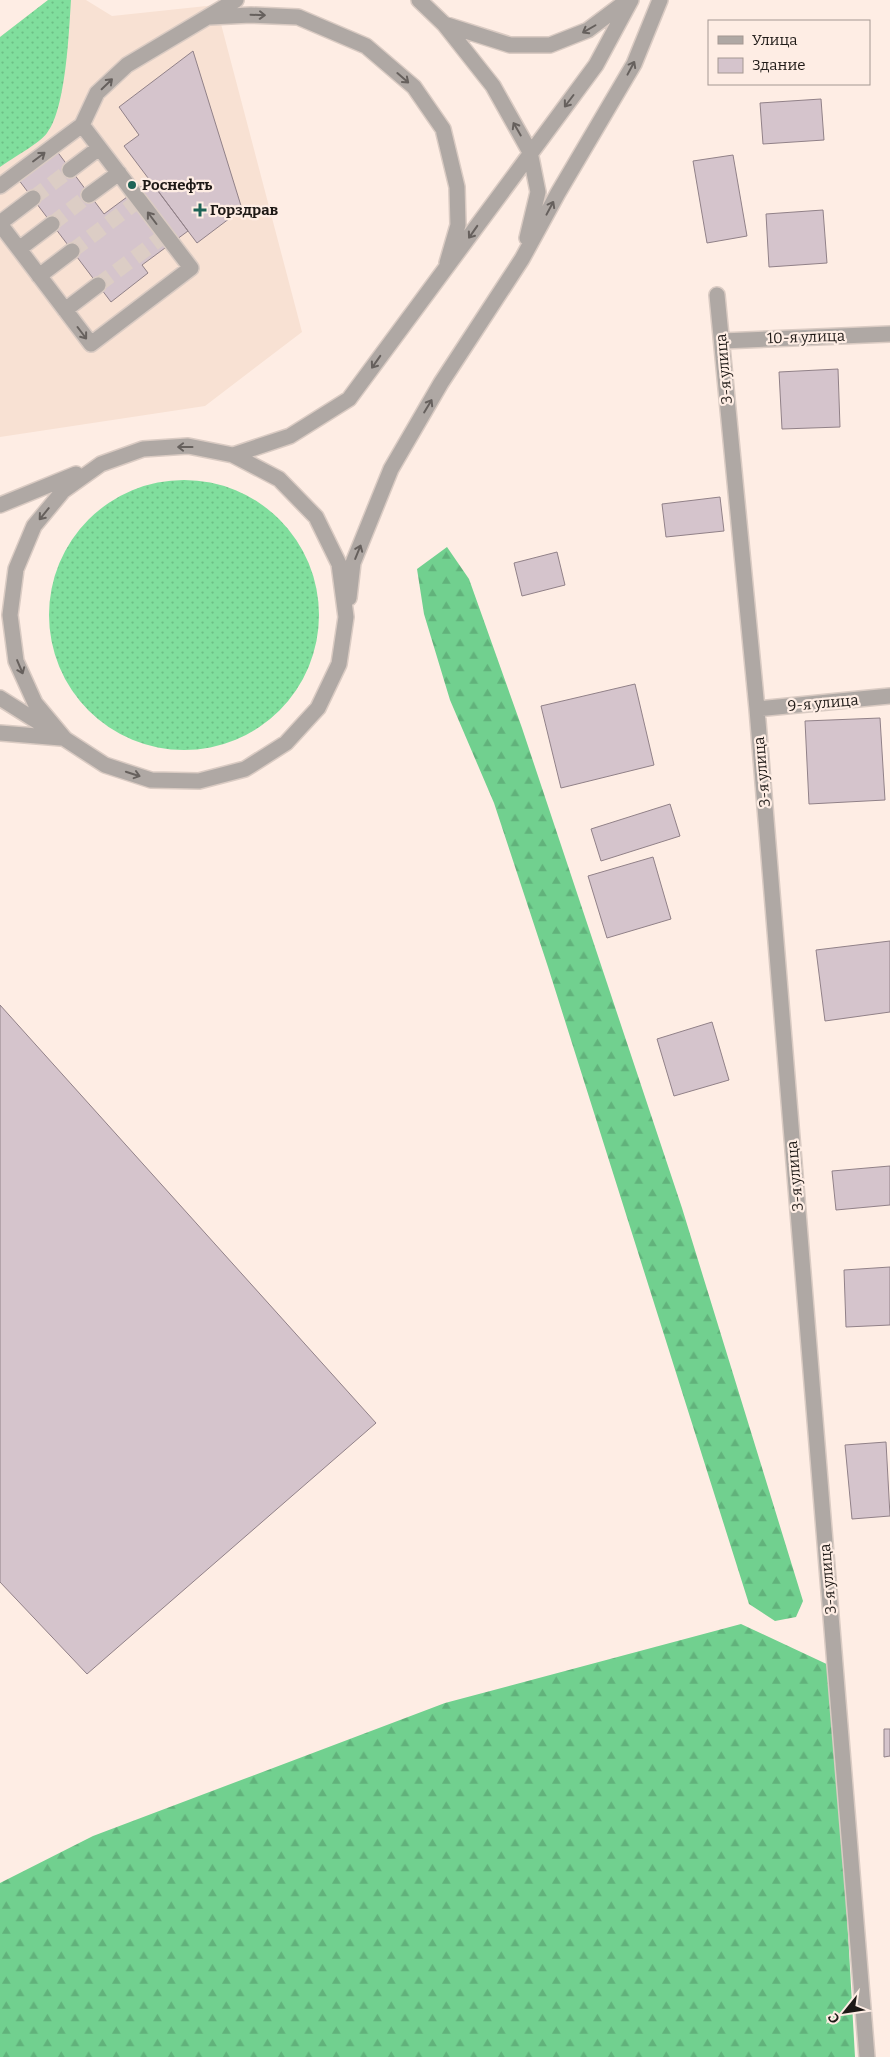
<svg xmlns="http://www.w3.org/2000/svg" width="890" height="2057" viewBox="0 0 890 2057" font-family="Bitter,serif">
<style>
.built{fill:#f8e1d3}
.grass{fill:url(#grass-dots)}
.forest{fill:url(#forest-firs)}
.building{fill:#d5c4cc;stroke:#918188}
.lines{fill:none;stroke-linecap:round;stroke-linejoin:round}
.minor-tunnel{stroke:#dccdc5;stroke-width:15;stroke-dasharray:15 8;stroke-linecap:butt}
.minor-casing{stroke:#dacbc3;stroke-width:18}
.minor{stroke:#afa8a4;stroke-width:15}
.oneway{stroke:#66605d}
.poi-dot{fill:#1e6356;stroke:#feede4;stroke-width:2}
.labels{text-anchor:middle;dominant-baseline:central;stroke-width:4.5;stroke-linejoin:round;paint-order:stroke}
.poi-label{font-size:15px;font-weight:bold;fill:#1e1916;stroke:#feede4;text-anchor:start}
.street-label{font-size:15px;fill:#1e1916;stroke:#feede4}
</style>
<defs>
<pattern id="grass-dots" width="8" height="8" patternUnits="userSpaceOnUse" patternTransform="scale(1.25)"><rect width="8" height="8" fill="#80de9d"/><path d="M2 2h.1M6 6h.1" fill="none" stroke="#6ebe86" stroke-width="1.8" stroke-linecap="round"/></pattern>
<pattern id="forest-firs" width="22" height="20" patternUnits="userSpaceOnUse" patternTransform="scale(1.25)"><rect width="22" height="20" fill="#71d08f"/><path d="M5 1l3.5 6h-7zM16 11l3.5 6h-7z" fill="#61b27b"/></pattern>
</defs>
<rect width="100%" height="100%" fill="#feede4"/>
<!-- built -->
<path class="built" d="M48 0H86L112 16 216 5 302 332 205 406 0 437V37Z"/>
<!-- grass -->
<path class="grass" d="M48 0H71C69 31 66 109 47 133 40 143 11 159 0 167V37Z
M49 615a135 135 0 1 1 270 0a135 135 0 1 1-270 0Z"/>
<!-- forest -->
<path class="forest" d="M447 547 469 579 522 728 682 1208 803 1601 796 1617 775 1621 749 1604 548 967 494 803 450 700 424 614 417 569Z
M741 1624 833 1667 855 2057H0V1883L93 1836 445 1703Z"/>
<!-- building -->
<path class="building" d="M193 51 242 209 197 243 124 146 139 135 119 107Z
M821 99 824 140 763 144 760 103Z
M50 142 104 214 150 180 188 231 142 265 148 273 111 302 12 171Z
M733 155 747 236 707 243 693 161Z
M823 210 827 263 769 267 766 214Z
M838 369 840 427 782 429 779 372Z
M720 497 724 531 666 537 662 504Z
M557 552 565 585 522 596 514 563Z
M635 684 654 765 561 788 541 706Z
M880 718 885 800 809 804 805 721Z
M670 804 680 836 601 861 591 829Z
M653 857 671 919 607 938 588 876Z
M890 941V1012L825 1021 816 950Z
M0 1005 376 1423 87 1674 0 1582Z
M712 1022 729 1080 674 1096 657 1039Z
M890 1166V1205L836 1210 832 1171Z
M890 1267V1325L846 1327 844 1270Z
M886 1442 890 1516 852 1519 845 1445Z
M884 1729H890V1756L884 1757Z"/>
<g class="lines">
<!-- minor-tunnel -->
<path class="minor-tunnel" d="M33 198 70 170
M52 224 89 195
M72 251 139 200
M98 285 165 235"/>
<!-- minor casing -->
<g class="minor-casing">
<path id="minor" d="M419 0 444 24 510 45H550L588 30 628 0
M210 17 251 15 298 17 366 46 414 87 443 129 457 187 458 225 447 263
M444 24 493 86 530 152 538 192 527 238
M70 170 99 148
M0 186 82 125 97 93 127 65 236 0
M89 195 119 173
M0 223 33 198
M0 224 91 344 191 268 82 125
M19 249 52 224
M39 276 72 251
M717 295 757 709 867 2057
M65 310 98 285
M722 341 890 334
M233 455 279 479 316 517 339 564 346 617 339 664 318 708 286 743 245 769 199 781 151 780 105 765 65 739 35 703 16 661 10 615 16 569 34 526 63 491 101 464 143 449 188 446 233 455 290 436 349 399 596 65 631 0
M0 505 76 474
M349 598 353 563 391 469 441 383 522 259 558 193 634 64 660 0
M0 698 54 732
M757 709 890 696
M0 733 61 738"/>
</g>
<!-- minor -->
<use href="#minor" class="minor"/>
</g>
<!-- one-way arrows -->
<defs><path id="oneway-shaft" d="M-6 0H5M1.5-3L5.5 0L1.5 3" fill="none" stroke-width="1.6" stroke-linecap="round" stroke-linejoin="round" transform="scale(1.25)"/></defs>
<g class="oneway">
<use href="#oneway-shaft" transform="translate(258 15) rotate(2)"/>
<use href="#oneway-shaft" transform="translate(589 29) rotate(150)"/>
<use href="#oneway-shaft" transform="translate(631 68) rotate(-62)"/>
<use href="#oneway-shaft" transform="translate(403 78) rotate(41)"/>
<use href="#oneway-shaft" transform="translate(107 84) rotate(-44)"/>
<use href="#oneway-shaft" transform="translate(569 101) rotate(127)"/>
<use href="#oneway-shaft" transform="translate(517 129) rotate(-120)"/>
<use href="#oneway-shaft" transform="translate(39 157) rotate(-37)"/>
<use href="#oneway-shaft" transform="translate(550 208) rotate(-62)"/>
<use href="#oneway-shaft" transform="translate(152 218) rotate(-127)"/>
<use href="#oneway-shaft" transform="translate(473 232) rotate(125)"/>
<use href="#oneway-shaft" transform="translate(82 333) rotate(53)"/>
<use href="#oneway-shaft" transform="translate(376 362) rotate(125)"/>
<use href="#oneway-shaft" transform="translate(428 406) rotate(-59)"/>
<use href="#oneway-shaft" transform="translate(185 447) rotate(-180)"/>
<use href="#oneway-shaft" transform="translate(44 514) rotate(129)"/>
<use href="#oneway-shaft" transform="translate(358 552) rotate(-68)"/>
<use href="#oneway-shaft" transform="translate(20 667) rotate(67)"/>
<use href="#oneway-shaft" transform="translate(133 774) rotate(18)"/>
</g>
<!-- markers -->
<g class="poi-dot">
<circle cx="132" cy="185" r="5"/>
<path d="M197.5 202.5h5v5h5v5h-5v5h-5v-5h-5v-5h5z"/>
</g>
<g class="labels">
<!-- poi labels -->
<g class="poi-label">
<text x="142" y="185">Роснефть</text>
<text x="210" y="210">Горздрав</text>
</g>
<!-- street labels -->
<g class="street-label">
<text transform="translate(806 337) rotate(-2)">10-я улица</text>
<text transform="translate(724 369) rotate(-95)">3-я улица</text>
<text transform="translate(823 703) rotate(-5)">9-я улица</text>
<text transform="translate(762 772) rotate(-95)">3-я улица</text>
<text transform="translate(795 1176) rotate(-95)">3-я улица</text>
<text transform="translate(828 1579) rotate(-95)">3-я улица</text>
</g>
</g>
<!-- legend -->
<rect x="708" y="20" width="162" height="65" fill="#feede4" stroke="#a49892"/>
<rect x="718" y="36" width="25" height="8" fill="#afa8a4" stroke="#a49892"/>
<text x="752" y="45" font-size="15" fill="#1e1916">Улица</text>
<rect x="718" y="58" width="25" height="15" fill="#d5c4cc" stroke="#a49892"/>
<text x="752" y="70" font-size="15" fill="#1e1916">Здание</text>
<!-- north arrow -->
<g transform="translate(845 2012) rotate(240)" stroke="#feede4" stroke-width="4" paint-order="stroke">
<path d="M0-4L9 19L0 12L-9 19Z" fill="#1e1916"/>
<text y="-8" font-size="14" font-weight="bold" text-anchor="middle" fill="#1e1916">С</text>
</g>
</svg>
